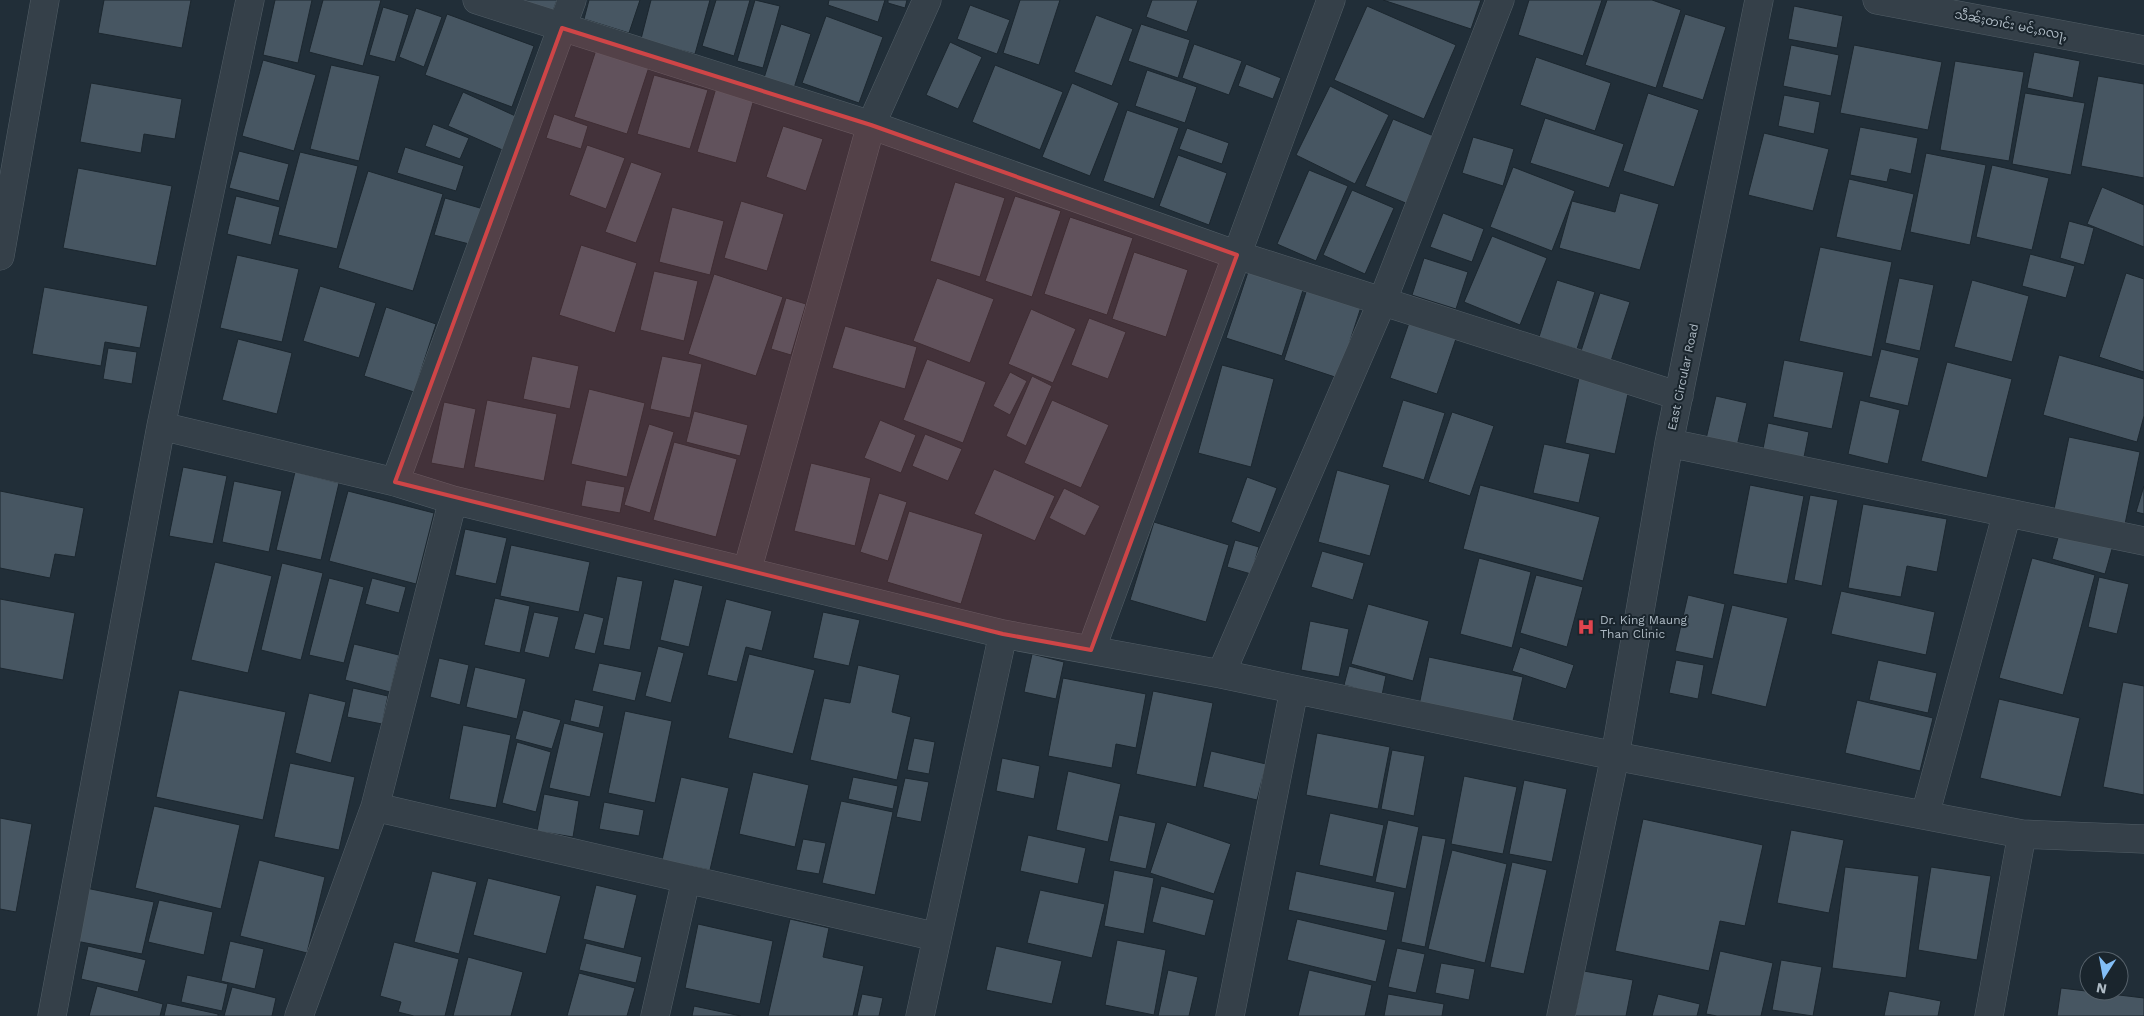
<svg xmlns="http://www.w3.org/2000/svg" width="2144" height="1016" viewBox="0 0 2144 1016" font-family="'Work Sans','Noto Sans Myanmar',sans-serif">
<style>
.building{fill:#475662;stroke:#1c272f}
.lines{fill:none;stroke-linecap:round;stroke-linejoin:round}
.minor-casing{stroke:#525e67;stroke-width:29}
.minor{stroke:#354049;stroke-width:28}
.marked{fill:#ce4547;fill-opacity:0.2;stroke:#ce4547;stroke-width:4;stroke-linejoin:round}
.labels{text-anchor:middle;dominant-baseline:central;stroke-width:4;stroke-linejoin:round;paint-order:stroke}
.street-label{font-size:12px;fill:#afbbc5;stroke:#1a252d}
.poi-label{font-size:12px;fill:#afbbc5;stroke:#1a252d;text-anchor:start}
</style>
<rect width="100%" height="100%" fill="#212e38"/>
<!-- building -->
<path class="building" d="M104 0H191L182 48 98 33Z
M275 0H312L298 63 263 55Z
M323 0H381L363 66 309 52Z
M521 0H557L553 11Z
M589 0H640L629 33 584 19Z
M651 0H710L695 54 641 39Z
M716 0H750L734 56 702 46Z
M755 0 780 6 763 68 737 61Z
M829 0H885L878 22 828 5Z
M888 0H907L905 8 888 3Z
M1020 0H1060L1039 65 1003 53Z
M1152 0H1198L1187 32 1146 17Z
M1383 0H1481L1471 29Z
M1529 0H1602L1583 56 1518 35Z
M1607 0H1652L1681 10 1656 88 1585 65Z
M970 5 1010 20 997 54 957 39Z
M1367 6 1456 45 1424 119 1334 80Z
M1794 6 1843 16 1837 48 1788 39Z
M383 7 409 15 395 62 369 55Z
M416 8 442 17 424 67 399 57Z
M447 14 534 46 512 107 425 75Z
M1685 14 1726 27 1703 100 1662 87Z
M1096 15 1133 29 1112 86 1074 72Z
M826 16 883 37 859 103 802 83Z
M781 24 811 34 794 88 764 78Z
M1141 24 1190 40 1178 78 1128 61Z
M950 42 982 57 958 109 926 95Z
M1194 44 1242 61 1229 95 1182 78Z
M1791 45 1839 55 1831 96 1783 86Z
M1854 45 1942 62 1928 130 1840 113Z
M597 47 650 64 627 134 574 117Z
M2034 52 2080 61 2073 98 2027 88Z
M1536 57 1611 83 1595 131 1520 105Z
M263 60 316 75 294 151 242 136Z
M1955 61 2024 72 2009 161 1940 150Z
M1246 64 1281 78 1273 99 1238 86Z
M331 65 380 76 359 161 310 149Z
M995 65 1063 92 1040 150 972 122Z
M1147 70 1197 87 1185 123 1135 106Z
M654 75 708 90 690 149 637 134Z
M2098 76 2144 84V178L2081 166Z
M91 83 182 99 175 139 144 134 141 153 80 142Z
M1072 83 1119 103 1090 176 1042 157Z
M1330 86 1389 115 1355 184 1296 155Z
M716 88 754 99 736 163 697 152Z
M463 92 522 119 507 152 448 126Z
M1648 93 1699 110 1674 187 1623 171Z
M2025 93 2085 103 2071 175 2012 164Z
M1784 95 1820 102 1814 134 1778 126Z
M1127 110 1179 128 1154 199 1103 181Z
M554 114 588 126 581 149 546 138Z
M1545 118 1624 144 1609 188 1530 163Z
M1393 119 1436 137 1408 204 1365 186Z
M433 124 469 138 460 159 425 146Z
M783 126 823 139 806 191 766 177Z
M1860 127 1918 138 1911 174 1890 169 1887 182 1850 175Z
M1187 128 1229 143 1222 164 1179 149Z
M1764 133 1829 149 1813 211 1748 195Z
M1473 137 1514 149 1503 186 1462 173Z
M587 145 625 158 606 209 569 195Z
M405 147 464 166 456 191 397 173Z
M239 151 289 164 279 201 229 188Z
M300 152 358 166 337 249 278 235Z
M1926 153 1986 165 1970 245 1910 232Z
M1178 155 1227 173 1209 225 1159 206Z
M631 162 662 173 636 243 605 232Z
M1992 165 2049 178 2032 250 1976 237Z
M1513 167 1575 191 1552 251 1490 227Z
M78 168 172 186 156 266 63 248Z
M1309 170 1348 186 1316 261 1277 244Z
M368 171 443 194 413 291 338 268Z
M1849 179 1914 194 1901 251 1836 237Z
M955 182 1005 198 980 277 930 261Z
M2102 187 2144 205V247L2087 224Z
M1352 190 1394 208 1365 274 1323 255Z
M1620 193 1659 204 1640 270 1559 248 1572 201 1615 212Z
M236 196 280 207 271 245 227 234Z
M1015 196 1061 211 1032 297 985 281Z
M445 198 487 210 477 246 434 235Z
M741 201 784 214 767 271 724 258Z
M672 207 724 221 710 275 659 262Z
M1443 213 1484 229 1472 262 1430 247Z
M1070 217 1133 238 1107 315 1044 294Z
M2069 221 2094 228 2084 265 2060 258Z
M1492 236 1547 258 1520 325 1464 302Z
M581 245 637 263 615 333 559 315Z
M1820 247 1892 262 1872 357 1799 341Z
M1134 252 1188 270 1166 337 1112 319Z
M2030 254 2075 266 2066 298 2022 286Z
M237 255 299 269 282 342 220 328Z
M1424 258 1468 272 1456 309 1412 295Z
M1249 269 1304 287 1282 356 1226 338Z
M654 271 698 281 684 341 640 330Z
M2126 273 2144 279V372L2099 357Z
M714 274 783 297 756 376 688 354Z
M937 278 994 299 970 363 913 341Z
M1899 278 1934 285 1920 351 1885 343Z
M1557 280 1595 292 1577 349 1539 337Z
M1972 280 2029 296 2012 362 1954 347Z
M320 286 376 303 359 358 303 341Z
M44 287 148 306 140 348 105 342 101 366 32 354Z
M1307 289 1361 307 1338 378 1284 360Z
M1600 293 1630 302 1611 361 1581 351Z
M786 298 806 304 791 355 771 349Z
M386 307 436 324 414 392 364 376Z
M1031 309 1076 329 1053 383 1008 364Z
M1411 317 1458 333 1437 394 1390 378Z
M1089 318 1126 332 1108 379 1071 365Z
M845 326 917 347 905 389 832 368Z
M238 339 292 353 277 414 222 400Z
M108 348 137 352 132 384 103 379Z
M1881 349 1919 358 1908 406 1869 397Z
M2059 355 2144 379V416L2137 442 2043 415Z
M532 356 579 366 570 409 523 399Z
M662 356 702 364 690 418 650 409Z
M927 359 986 382 963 443 903 420Z
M1784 360 1844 372 1832 429 1773 417Z
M1947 362 2012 379 1987 478 1921 461Z
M1222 365 1274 379 1251 467 1198 453Z
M1010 372 1027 381 1010 415 993 406Z
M1032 376 1052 386 1026 446 1006 436Z
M1579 378 1629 389 1615 454 1565 443Z
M589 389 645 403 627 477 571 464Z
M1716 396 1747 403 1737 446 1706 439Z
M487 400 557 414 544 481 474 467Z
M1052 400 1109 425 1081 488 1024 463Z
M1403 400 1445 413 1424 480 1382 467Z
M1860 400 1900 410 1888 464 1848 454Z
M444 402 476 409 464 469 431 463Z
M694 411 748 425 740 456 686 442Z
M1452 412 1494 426 1470 496 1428 482Z
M880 420 916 435 901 473 864 458Z
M1768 423 1809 432 1803 462 1762 454Z
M649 424 674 432 650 513 624 505Z
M925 434 962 449 948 481 912 466Z
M2069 437 2140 452 2124 529 2053 514Z
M674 442 737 459 716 537 653 520Z
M1544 444 1590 454 1579 503 1533 493Z
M811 463 871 478 855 546 794 531Z
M183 467 227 476 213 544 169 536Z
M994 469 1055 496 1035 541 974 514Z
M1337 470 1390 485 1370 556 1318 542Z
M295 472 339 483 321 560 276 550Z
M1247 477 1277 488 1260 533 1231 522Z
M586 480 625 487 620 513 581 506Z
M234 481 282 491 269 552 222 542Z
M1480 485 1600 517 1583 581 1463 549Z
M1750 485 1804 496 1787 584 1733 574Z
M2144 486V514L2136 512Z
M1064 488 1100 506 1085 536 1049 518Z
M0 491 84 508 75 557 55 554 50 578 0 568Z
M348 491 434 513 416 584 329 561Z
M879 493 907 502 888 561 860 552Z
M1810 495 1838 500 1822 586 1794 580Z
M1863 504 1947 519 1937 572 1907 566 1901 597 1848 588Z
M909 511 983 534 961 604 887 582Z
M1154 522 1229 545 1206 622 1130 600Z
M2061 527 2114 542 2105 574 2052 559Z
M465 529 507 538 496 584 455 575Z
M1235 540 1259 547 1251 574 1227 567Z
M511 545 590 562 579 612 500 596Z
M1322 551 1364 563 1353 600 1311 587Z
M1479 558 1531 572 1512 648 1460 634Z
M2032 558 2095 575 2063 695 1999 678Z
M215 562 272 576 248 673 191 660Z
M282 563 323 573 301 660 261 650Z
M1536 575 1583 587 1567 647 1520 633Z
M617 576 643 581 630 650 603 645Z
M2099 577 2129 584 2117 634 2088 627Z
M329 578 364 587 344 663 309 655Z
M372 578 406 587 399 613 365 604Z
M674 579 703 586 689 647 660 640Z
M1841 591 1935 612 1926 655 1831 634Z
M1688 595 1725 604 1713 659 1675 651Z
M495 598 530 606 520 653 484 645Z
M0 599 75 613 63 680 0 668Z
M726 599 772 611 762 651 746 647 737 682 707 675Z
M1368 604 1429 621 1413 681 1351 664Z
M1732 605 1788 618 1766 707 1711 694Z
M534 612 559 617 549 658 524 652Z
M823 612 860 620 849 666 813 658Z
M584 613 604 618 595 654 574 649Z
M1310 621 1349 629 1339 677 1301 670Z
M354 644 399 655 390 692 345 680Z
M658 646 684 653 671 703 645 696Z
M1520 647 1574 665 1566 689 1512 671Z
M749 654 815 670 793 754 728 738Z
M1032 654 1064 662 1056 699 1024 692Z
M1429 657 1523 677 1511 730 1418 710Z
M439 658 469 665 460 705 430 697Z
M1676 660 1704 665 1698 699 1669 693Z
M1878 660 1937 673 1928 713 1869 700Z
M599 663 642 672 635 701 592 691Z
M858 665 900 675 892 712 911 717 897 780 810 760 824 698 850 703Z
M1349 666 1386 676 1382 695 1344 685Z
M475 667 526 679 517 719 466 707Z
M1063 678 1146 694 1136 748 1116 744 1112 768 1048 756Z
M2123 682 2144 686V795L2103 787Z
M353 688 388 696 382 724 347 717Z
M179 690 286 712 263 820 156 797Z
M1153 691 1213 703 1196 787 1136 774Z
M309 693 346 702 331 763 295 753Z
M575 699 604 706 599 728 570 721Z
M1999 699 2080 718 2061 797 1980 778Z
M1857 700 1933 718 1920 771 1845 753Z
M523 710 561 720 552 749 515 739Z
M625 711 672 721 655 803 608 793Z
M564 723 604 733 590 797 549 788Z
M463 725 511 735 496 808 449 799Z
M1317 733 1390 747 1378 809 1306 795Z
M914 738 935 742 929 774 907 770Z
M517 742 551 752 536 812 502 803Z
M1392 750 1425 756 1414 816 1381 809Z
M1211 751 1266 764 1257 800 1203 787Z
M1002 758 1040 766 1034 799 996 791Z
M290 763 355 777 339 850 274 837Z
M1068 771 1121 784 1108 842 1056 830Z
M753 772 809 785 795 847 739 834Z
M1464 776 1517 787 1503 854 1451 844Z
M681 777 729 788 710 870 662 860Z
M853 777 898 786 893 809 848 799Z
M905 778 929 782 921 822 896 817Z
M1524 780 1567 789 1552 862 1509 854Z
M544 794 579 801 573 837 537 831Z
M841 801 893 812 875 895 822 883Z
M604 802 644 810 639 836 599 829Z
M154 806 240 825 221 909 135 888Z
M1330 813 1384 825 1373 877 1319 865Z
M1119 815 1156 823 1146 869 1109 861Z
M0 818 32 824 16 912 0 909Z
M1643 819 1763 845 1745 926 1720 921 1709 971 1615 951Z
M1388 820 1419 827 1406 889 1375 882Z
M1167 822 1231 844 1214 894 1150 873Z
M1791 830 1844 840 1829 913 1777 903Z
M1028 835 1086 848 1078 884 1020 871Z
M1422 835 1446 839 1425 947 1401 942Z
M803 839 826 843 819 874 796 870Z
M1452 850 1507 864 1485 963 1428 949Z
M259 860 325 877 307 953 240 936Z
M1512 862 1547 870 1524 974 1490 967Z
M1845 867 1919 876 1906 978 1832 968Z
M1931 867 1991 876 1977 960 1918 950Z
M1114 870 1154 878 1144 934 1104 926Z
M432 871 477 882 459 954 414 942Z
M1296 871 1395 892 1387 931 1288 910Z
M488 878 561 896 546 954 473 935Z
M596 885 637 895 624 949 583 939Z
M1161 886 1214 900 1205 936 1152 922Z
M86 888 154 902 142 954 76 941Z
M1040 890 1105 904 1092 958 1027 943Z
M159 900 213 912 204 955 148 942Z
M790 919 829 928 823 957 864 966 853 1016H768Z
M1297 919 1386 940 1376 982 1287 960Z
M698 924 773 941 760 1004 685 988Z
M1117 940 1166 950 1154 1015 1105 1005Z
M230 941 264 949 255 989 221 981Z
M394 942 459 959 445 1016H414L398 1012 401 1002 380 996Z
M586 943 642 957 636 983 579 970Z
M88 946 146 960 138 992 81 979Z
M996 946 1062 961 1052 1004 986 990Z
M1397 948 1425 954 1416 993 1388 987Z
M1720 951 1773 963 1761 1016H1717L1706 1014Z
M468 957 523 972 511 1016H453Z
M1781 960 1822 967 1813 1016 1772 1010Z
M1441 963 1475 969 1469 1000 1435 993Z
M1168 970 1198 977 1189 1016H1158Z
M1309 970 1372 985 1365 1016H1298Z
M1584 971 1633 980 1626 1016H1575Z
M579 973 635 988 627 1016H567Z
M187 975 228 984 222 1011 181 1002Z
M97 986 163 1004 160 1016H89Z
M232 987 276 998 272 1016H224Z
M2061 988 2144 998V1016H2057Z
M1889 991 1941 1001 1938 1016H1884Z
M862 994 883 998 879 1016H857Z
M1388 994 1444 1004 1442 1016H1384Z
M1658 994 1700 1004 1697 1016H1652Z
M167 1003 218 1014V1016H164Z
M694 1006 741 1016H692Z"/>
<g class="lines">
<!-- minor casing -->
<g class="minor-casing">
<path id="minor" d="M477 0 871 125 1237 255 1679 396
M1877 0 2144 50
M0 256 45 0
M161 426 395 482 453 500 1003 634 1221 674 1615 756 2022 834 2144 839
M1669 443 2144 541
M395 482 572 0
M747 571 871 125 927 0
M1091 650 1331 0
M1221 674 1382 302 1500 0
M375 807 937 937
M1925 815 2007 513
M52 1016 161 426 250 0
M299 1016 375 807 453 500
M655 1016 686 880
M920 1016 1003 634
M1230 1016 1294 690
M1561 1016 1615 756 1669 443 1759 0
M1989 1016 2022 834"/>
</g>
<!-- minor -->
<use href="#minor" class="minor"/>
</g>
<!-- marked area -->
<path class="marked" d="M562 28 871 125 1237 255 1091 650 1003 634 395 482Z"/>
<!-- icons -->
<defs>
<g id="hospital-bare" transform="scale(1.35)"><path d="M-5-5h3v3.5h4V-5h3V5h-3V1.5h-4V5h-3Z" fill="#e0444e" stroke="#1a252d" stroke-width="2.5" paint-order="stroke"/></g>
</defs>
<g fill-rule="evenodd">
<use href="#hospital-bare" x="1586" y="627"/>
</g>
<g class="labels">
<!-- street labels -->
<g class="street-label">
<text transform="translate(2011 25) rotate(11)">သဵၼ်ႈတၢင်း မင်ႇၵလႃႇ</text>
<text transform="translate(1683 377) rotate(-78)">East Circular Road</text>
</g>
<!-- poi labels -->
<g class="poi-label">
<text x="1600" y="620">Dr. King Maung<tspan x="1600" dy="14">Than Clinic</tspan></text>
</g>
</g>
<!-- north arrow -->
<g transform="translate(2104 976) rotate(191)"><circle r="24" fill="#1a252d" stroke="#56616a"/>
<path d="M0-4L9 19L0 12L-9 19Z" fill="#83bef6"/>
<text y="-8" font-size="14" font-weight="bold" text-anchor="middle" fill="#afbbc5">N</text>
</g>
</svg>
